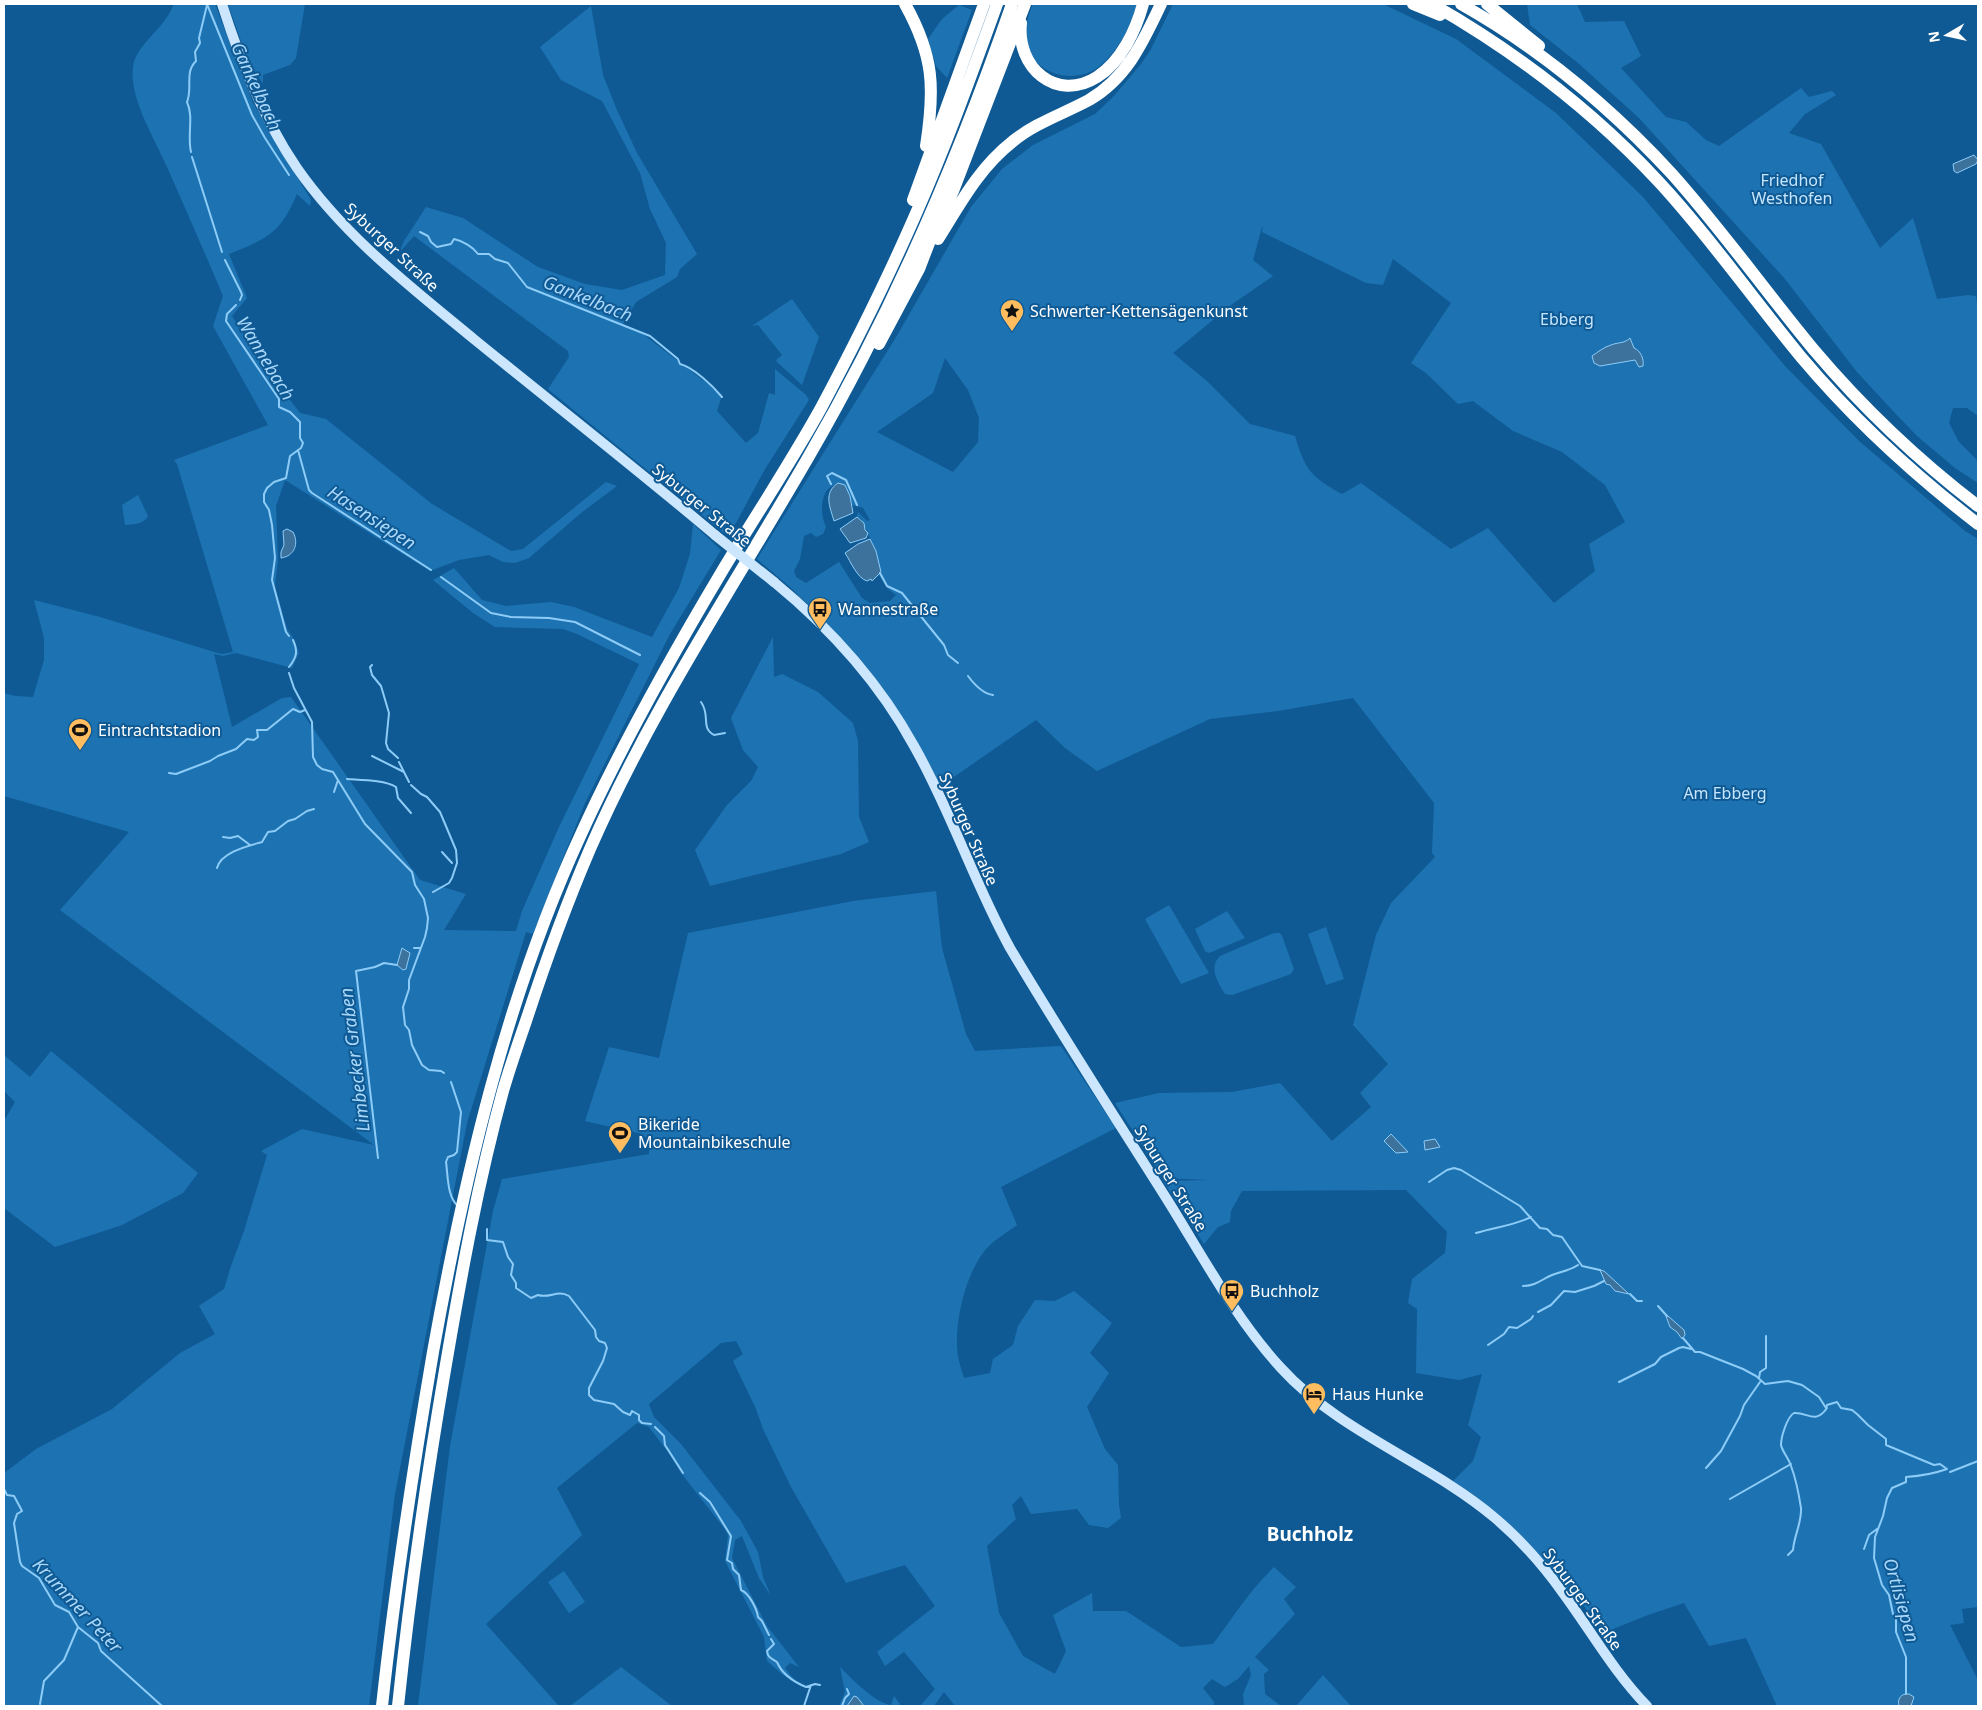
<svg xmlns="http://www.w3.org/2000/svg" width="1982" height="1710" viewBox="0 0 1982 1710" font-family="'Noto Sans',sans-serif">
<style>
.green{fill:#1d73b2;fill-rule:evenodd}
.water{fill:#3c729c;stroke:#8eccf8}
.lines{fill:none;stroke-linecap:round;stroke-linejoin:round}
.stream{stroke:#8eccf8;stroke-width:2}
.secondary{stroke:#cce7fd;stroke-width:10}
.highway{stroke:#fff;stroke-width:12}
.secondary-bridge{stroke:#cce7fd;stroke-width:10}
.labels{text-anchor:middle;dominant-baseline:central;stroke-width:4;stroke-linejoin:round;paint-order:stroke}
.park-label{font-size:16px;fill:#c4e6fe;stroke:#0f5a94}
.street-label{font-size:16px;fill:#fff;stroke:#0f5a94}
.poi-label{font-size:16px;fill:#fff;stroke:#0f5a94;text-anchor:start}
.water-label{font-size:18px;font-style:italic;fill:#a9d8fb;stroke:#0f5a94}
.quarter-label{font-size:19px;font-weight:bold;fill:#fff;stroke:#0f5a94}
</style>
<rect width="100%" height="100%" fill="#0f5a94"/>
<!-- green -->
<path class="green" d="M174 4H215L253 103 311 200 310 206 297 194C280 234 268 238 229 254L247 298 232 316 266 369 300 413 326 419 432 504 511 551 523 549 606 482 617 486 581 513 529 558 515 563 503 562 489 555 459 560 430 571 285 480 276 506 278 560 275 586 287 629 294 639 299 653 292 668 236 653 223 656 214 654 232 727 282 698 291 697 420 880 466 894 444 930 516 931 522 911 559 827 639 664 577 634 563 629 495 627 473 613 433 580 454 568 482 600 506 606 551 602 574 607 652 637 679 588 690 554 693 524 721 550 670 634 585 803 533 934 526 932 467 1123 395 1494 369 1706H4V1473L36 1449 112 1409 180 1353 215 1334 199 1306 224 1289 231 1266 244 1231 267 1155 261 1151 302 1129 374 1145 60 910 129 832 4 796V693L15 696 33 697 44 660V638L34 600 100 617 221 654 233 652 177 464 174 460 268 425 213 326 223 296C205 253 186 210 167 167 155 139 129 99 133 67 135 48 157 33 167 17 170 13 172 8 174 4Z
M228 4H305L296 58 290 65 263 75V84L248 61Z
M1033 4H1137C1131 26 1118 51 1100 66 1076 85 1036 76 1027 45 1023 32 1028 16 1033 4Z
M1173 4H1383L1456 39 1556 113 1643 197 1785 366 1859 441 1965 531 1978 539V1607L1962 1609 1964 1623 1950 1625 1978 1680V1706H1777L1746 1638 1709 1646 1684 1603 1648 1615 1603 1633 1575 1593 1571 1594 1539 1555 1453 1481 1473 1461 1481 1437 1468 1425 1482 1374 1459 1380 1416 1373 1417 1309 1408 1303 1412 1279 1445 1253 1447 1232 1406 1190 1242 1191 1231 1211 1230 1222 1218 1227 1204 1244 1163 1181 1210 1180 1163 1178 1115 1103 1159 1093 1232 1092 1280 1083 1332 1141 1371 1107 1360 1093 1388 1064 1353 1025 1376 935 1391 903 1435 857 1432 853 1434 803 1353 698 1278 711 1210 719 1097 771 1065 748 1036 720 938 788 900 719 817 614 790 587 757 559 895 339 971 207 1002 169 1033 145 1095 114 1114 96 1141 64 1151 49ZM1262 227H1263L1262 232 1366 283 1383 285 1393 259 1451 303 1411 363 1426 373 1458 404 1473 401 1513 431 1562 452 1605 485 1625 522 1589 544 1595 571 1554 603 1488 528 1451 549 1361 483 1342 494C1311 477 1305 470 1295 436L1250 424 1208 382 1173 353 1231 305 1273 276 1253 260ZM945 358 968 390 979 418 978 442 953 472 877 432 933 393ZM837 483 845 485 850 496 852 505 863 508 870 520 867 521 858 512 857 517 861 518 876 551 881 572 879 575 887 588 896 595 890 601 870 603 862 598 839 562 806 583 796 577 794 571 800 559 804 536 811 533 816 537 823 534 826 527C821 517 820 500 827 490 829 488 834 485 837 483Z
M1527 4H1577L1585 22 1624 21 1641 56 1621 68 1666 117 1686 122 1706 140 1719 146 1801 88 1809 97 1832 91 1836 95 1805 114 1789 133 1821 144 1880 248 1913 218 1937 299 1968 295 1976 296 1978 311V416L1967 408H1953L1949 423 1959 442 1978 461V483L1955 468 1917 436 1894 412 1857 372 1785 279 1639 118 1578 63 1530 25Z
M959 5 972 10 947 78 936 66 928 39 942 19Z
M591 6 603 75 617 110 637 153 697 254 680 269 677 277 636 302 623 324 643 334 722 395 717 411 746 443 758 433 769 393 775 395V369L806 395 809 400 765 469 736 523 725 534 548 389 569 357 568 351 414 236 399 253 404 241 426 207 463 218 538 267 585 284 622 290 665 275 666 243 650 209 640 173 602 101 561 80 540 47Z
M792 299 819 337 802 385 777 362 776 360 782 355 758 325 752 326Z
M138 495 148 516C143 525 134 524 125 525L122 505Z
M773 637 774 677 782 674 818 692 853 723 858 741 859 817 869 842 841 854 710 886 695 850 727 805 751 781 758 767 743 750 731 718Z
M936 891 942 948 966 1034 975 1051 1061 1046 1116 1128 1001 1187 1017 1225C1008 1232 997 1238 989 1246 966 1269 953 1324 958 1356 959 1363 962 1371 964 1378L990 1373 993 1359 1013 1345 1018 1326 1035 1300 1055 1301 1074 1291 1112 1323 1090 1353 1109 1373 1087 1407 1105 1449 1118 1465 1119 1505 1121 1518 1108 1528 1089 1525 1077 1509 1031 1514 1021 1496 1012 1505 1016 1519 987 1546 999 1613 1023 1656 1055 1674 1066 1651 1053 1615 1092 1593 1093 1611H1126L1181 1647 1213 1644C1233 1617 1250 1590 1274 1567L1296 1587 1284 1599 1295 1614 1255 1657 1269 1670 1264 1674 1265 1694 1281 1706H1244L1243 1694 1251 1675 1249 1666 1238 1679 1225 1687 1212 1679 1203 1688 1214 1702V1706H955L944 1692 934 1706H920L935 1689 904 1652 885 1666 877 1652 935 1606 905 1565 846 1583 791 1487 763 1429 756 1409 733 1361 743 1354 736 1341 721 1343 649 1404 654 1417 681 1444 741 1521 758 1552 763 1577 771 1596 759 1578 742 1536 735 1540 732 1558 767 1626 799 1667 790 1663 785 1668 796 1682 783 1675 767 1661 764 1637 725 1561 728 1535 724 1528 681 1473 668 1452 649 1427 637 1423 557 1488 582 1535 486 1624 559 1706H418L450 1446 493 1211 502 1179 649 1154V1141L642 1134 585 1121 609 1047 659 1058 688 933 853 901Z
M1169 905 1209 973 1181 984 1145 919Z
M1227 911 1245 938 1209 953 1205 951 1195 929Z
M1326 927 1344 979 1326 985 1308 934Z
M1274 933H1280L1282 936 1294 969 1291 974 1232 995 1225 994C1218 983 1208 967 1220 956Z
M51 1051 198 1173 183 1193 122 1225 55 1247 4 1208V1121L15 1102 4 1091V1055L30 1077Z
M564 1571 585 1602 569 1613 548 1582Z
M621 1667 672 1706H570Z
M840 1667C852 1679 875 1703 891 1705L894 1696 900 1704 898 1706H839L845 1692Z
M1323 1675 1351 1706H1296Z"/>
<!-- water -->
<path class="water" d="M1974 155 1978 160 1976 164 1957 173 1954 171 1953 164Z
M1630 338 1634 348C1641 351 1644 359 1643 366L1639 367 1635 360 1600 366 1594 363 1592 356C1598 352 1604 347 1611 345 1618 342 1624 344 1630 338Z
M838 483 845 485 850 496 853 513 834 521C830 507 823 493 838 483Z
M857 517 864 523 865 530 868 533 866 538 850 543 840 529Z
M287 529 293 532C299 543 295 556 281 558V552L284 545 283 531Z
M870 539 876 551 881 572 872 581 871 579 867 581C857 578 851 562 845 553L858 544Z
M402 948 410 953 406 969 403 970 397 965Z
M1391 1134 1408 1152 1396 1153 1384 1141Z
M1435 1139 1440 1147 1425 1150 1424 1141Z
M1600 1270 1604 1271 1629 1294 1615 1291 1610 1285 1606 1284Z
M1666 1316H1668L1684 1330 1685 1335 1682 1339 1677 1332 1670 1327Z
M1909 1694 1914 1697 1911 1706H1899C1897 1699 1901 1693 1909 1694Z
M854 1696 857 1697 864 1706H847Z"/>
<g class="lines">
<!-- stream -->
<path class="stream" d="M207 4 252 115 265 138 289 175
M191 152C187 135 194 117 187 102 193 88 184 73 196 61L195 52 200 43 199 38 207 5
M192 157 222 252
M420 232 428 236 431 242 437 247 451 244 454 239C463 241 473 247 478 254H489L495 259 508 263 527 287 650 336 678 359 680 364C693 367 713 386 722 397
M225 260 241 292 242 295 240 300
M236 305 227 314 226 321 279 399V407L290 412 300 422V438L303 443 301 448 290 456 286 478 274 482 267 488 264 494V502L269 510 272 525 275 558 272 580 286 632 289 636
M298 450 309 490 312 493 431 570
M831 484 827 476 832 473 846 480 857 505
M880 573 887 586 902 593 944 645 948 655 958 663
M441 577 491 613 511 617 549 618 575 622 640 655
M372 665 370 667 372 675 381 686 389 713 386 743 388 749 398 758
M289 667C297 657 298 651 293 640
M289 673 294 688 312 722 313 757 317 765 322 769 333 772 365 824 412 872 415 885 424 899 428 918 427 928 425 937 409 980V989L403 1007 405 1025 409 1030 412 1045 422 1065 429 1070 441 1071 444 1073
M968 676C974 684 983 694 993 695
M701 702C711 716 700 727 714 735L725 733
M372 756 404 772
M399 762 409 782
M169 773 176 774 210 761 218 756 236 749 247 739 254 740 258 737 257 730H267L293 709 300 712 305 710
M347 779C361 780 385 780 396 787L398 798 411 813
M411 785 421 794 427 797 440 812 456 850 457 863 452 878 449 883 433 892
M334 792 338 780
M223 837 230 838 238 836 250 845
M442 852 452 863
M217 868C221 852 248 846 262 842L268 832 275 831 288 821 295 819 307 811 314 809
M414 948H421
M451 1082 461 1112 457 1152 454 1155 448 1157 446 1162C448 1175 447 1197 458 1206
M378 1158 356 971 375 967 384 963 397 965
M1429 1182 1447 1170 1454 1168 1461 1170 1520 1206 1540 1228 1547 1229 1553 1235 1562 1237 1582 1266 1600 1270
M487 1229V1240L503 1242 508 1257 513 1264 511 1275 516 1283V1288L531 1298 538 1295C550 1299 557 1289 569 1296L595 1330 596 1337 599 1341 605 1343 607 1348 603 1361 589 1388V1395L594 1400 614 1404 623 1412 630 1415 632 1411 639 1415V1420L642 1423 651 1424
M1476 1233C1495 1227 1513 1226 1531 1217
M1523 1286C1536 1286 1542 1279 1552 1275 1562 1271 1569 1271 1578 1265
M1630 1294 1637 1301H1642
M1658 1306 1667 1316
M1538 1312 1551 1305 1564 1291 1575 1292 1594 1286 1604 1281
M1683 1338 1695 1352H1700L1743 1369 1756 1376 1765 1384 1788 1381 1802 1385 1819 1397 1826 1408 1827 1405 1837 1402 1841 1408 1852 1410 1857 1414 1868 1425 1886 1439V1445L1934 1465 1940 1464 1947 1469
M1488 1345 1504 1334 1509 1327 1517 1328 1531 1319 1533 1316
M1759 1378 1760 1372 1766 1368V1336
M1619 1382 1655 1364 1661 1357 1679 1348 1683 1347 1691 1349
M655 1427 664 1436 665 1445 683 1473
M1706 1468 1721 1451 1740 1416 1744 1405 1760 1382
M1950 1472 1978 1461
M4 1481V1489L7 1495 14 1496 21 1509 22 1511 17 1514 14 1523 20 1562 22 1566 39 1578 55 1605 69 1612 78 1627 98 1643 101 1651 162 1706
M700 1493 710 1502 731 1536 727 1560 732 1563 733 1569 739 1575 741 1590C749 1593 757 1609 758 1617L762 1621 769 1635
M1730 1499 1791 1464
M1864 1549 1869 1535 1877 1529
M1788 1555 1793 1550C1794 1536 1802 1522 1801 1508 1799 1495 1796 1479 1791 1466 1789 1459 1782 1451 1781 1445 1781 1437 1787 1417 1794 1413 1808 1412 1815 1425 1827 1408
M771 1639 774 1644 767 1651C768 1658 771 1658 777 1662 782 1674 794 1682 806 1687L815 1684 820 1685
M1906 1694V1657L1896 1632V1618L1893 1614 1889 1595 1882 1585 1874 1558 1875 1537 1883 1516 1887 1498 1892 1488 1906 1482V1477C1920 1476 1933 1474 1947 1469
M40 1704 44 1681 64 1660 78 1627
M804 1706 811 1685
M842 1706 845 1698 849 1694 847 1689"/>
<!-- secondary -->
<path class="secondary" d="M222 4C240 61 263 118 297 168 345 237 411 287 475 340 555 405 637 469 715 535
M774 582C830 628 879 682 914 746 951 811 974 883 1010 948 1061 1034 1115 1117 1168 1201 1203 1257 1236 1319 1281 1368 1340 1433 1429 1462 1495 1518 1521 1540 1543 1565 1563 1593 1591 1631 1614 1672 1647 1706"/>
<!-- highway -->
<path class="highway" d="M905 4C934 56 935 88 926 146
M1413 4 1440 15
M1432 4C1516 52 1593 111 1659 182 1710 237 1753 299 1801 357 1854 420 1913 474 1978 524
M1461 4C1539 48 1611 108 1672 174 1722 230 1766 292 1814 350 1863 408 1918 460 1978 506
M1487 4 1539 46
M1021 23C1016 67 1056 103 1097 77 1121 62 1136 30 1143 4
M913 200 984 4
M938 239C960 204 979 168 1012 142 1035 123 1063 114 1089 100 1127 78 1143 42 1161 4
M879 344 919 269 929 243 953 191 1025 4
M382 1706C395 1587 413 1469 433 1352 465 1174 506 996 582 832 623 742 671 657 721 573 754 518 790 464 821 408 854 346 886 282 914 218 945 148 971 76 997 4
M398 1706C410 1593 426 1481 445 1370 461 1276 478 1182 503 1091 510 1067 518 1044 526 1021 545 963 566 905 590 849 650 711 734 586 809 456 892 313 958 160 1012 4"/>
<!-- secondary-bridge -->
<path class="secondary-bridge" d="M715 535 774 582"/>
</g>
<!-- icons -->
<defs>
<g id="sight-pin" transform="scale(1.25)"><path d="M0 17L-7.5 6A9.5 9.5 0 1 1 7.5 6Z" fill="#ffbd60" stroke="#0f5a94"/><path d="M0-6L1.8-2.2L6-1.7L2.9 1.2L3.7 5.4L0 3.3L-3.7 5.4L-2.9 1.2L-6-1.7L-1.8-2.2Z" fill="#111"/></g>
<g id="bus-pin" transform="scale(1.25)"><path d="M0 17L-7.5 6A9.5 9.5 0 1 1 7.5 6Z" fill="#ffbd60" stroke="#0f5a94"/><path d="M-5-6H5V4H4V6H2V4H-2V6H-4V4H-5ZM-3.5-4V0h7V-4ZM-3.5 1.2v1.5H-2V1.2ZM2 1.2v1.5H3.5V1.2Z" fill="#111"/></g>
<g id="stadium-pin" transform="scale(1.25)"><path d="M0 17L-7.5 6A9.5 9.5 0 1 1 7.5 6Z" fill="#ffbd60" stroke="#0f5a94"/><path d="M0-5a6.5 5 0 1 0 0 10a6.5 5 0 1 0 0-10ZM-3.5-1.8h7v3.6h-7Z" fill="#111"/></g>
<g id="hotel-pin" transform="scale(1.25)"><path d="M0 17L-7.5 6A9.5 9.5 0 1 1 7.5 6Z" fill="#ffbd60" stroke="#0f5a94"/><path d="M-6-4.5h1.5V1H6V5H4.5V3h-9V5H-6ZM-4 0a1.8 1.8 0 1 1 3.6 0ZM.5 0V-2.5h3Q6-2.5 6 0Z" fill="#111"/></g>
</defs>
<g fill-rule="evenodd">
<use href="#sight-pin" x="1012" y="311"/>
<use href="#bus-pin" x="820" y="609"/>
<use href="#stadium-pin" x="80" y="730"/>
<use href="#stadium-pin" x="620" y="1133"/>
<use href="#bus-pin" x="1232" y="1291"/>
<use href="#hotel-pin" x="1314" y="1394"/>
</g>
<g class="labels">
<!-- park labels -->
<g class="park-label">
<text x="1792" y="180">Friedhof<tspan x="1792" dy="18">Westhofen</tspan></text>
<text x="1567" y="319">Ebberg</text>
<text x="1725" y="793">Am Ebberg</text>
</g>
<!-- street labels -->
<g class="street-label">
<text transform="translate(392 247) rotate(43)">Syburger Straße</text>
<text transform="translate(702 505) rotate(39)">Syburger Straße</text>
<text transform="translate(969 829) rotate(66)">Syburger Straße</text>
<text transform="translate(1171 1178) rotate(58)">Syburger Straße</text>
<text transform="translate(1583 1599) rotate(54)">Syburger Straße</text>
</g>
<!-- poi labels -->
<g class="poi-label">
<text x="1030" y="311">Schwerter-Kettensägenkunst</text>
<text x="838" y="609">Wannestraße</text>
<text x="98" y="730">Eintrachtstadion</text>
<text x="638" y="1124">Bikeride<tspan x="638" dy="18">Mountainbikeschule</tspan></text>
<text x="1250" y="1291">Buchholz</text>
<text x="1332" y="1394">Haus Hunke</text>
</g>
<!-- water labels -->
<g class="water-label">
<text transform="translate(257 86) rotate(65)">Gankelbach</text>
<text transform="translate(588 298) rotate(22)">Gankelbach</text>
<text transform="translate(266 358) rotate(59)">Wannebach</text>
<text transform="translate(372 517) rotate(33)">Hasensiepen</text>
<text transform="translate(354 1060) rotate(-97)">Limbecker Graben</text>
<text transform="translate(1902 1600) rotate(74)">Ortlisiepen</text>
<text transform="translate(78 1605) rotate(47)">Krummer Peter</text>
</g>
<!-- quarter labels -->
<g class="quarter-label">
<text x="1310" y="1534">Buchholz</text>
</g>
</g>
<!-- border -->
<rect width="1982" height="1710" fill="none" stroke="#ffffff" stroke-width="10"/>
<!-- north arrow -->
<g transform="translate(1947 35) rotate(261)" stroke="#0f5a94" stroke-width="4" paint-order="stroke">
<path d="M0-4L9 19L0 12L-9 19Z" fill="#ffffff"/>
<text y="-8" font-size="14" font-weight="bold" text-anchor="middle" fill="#ffffff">N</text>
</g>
</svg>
